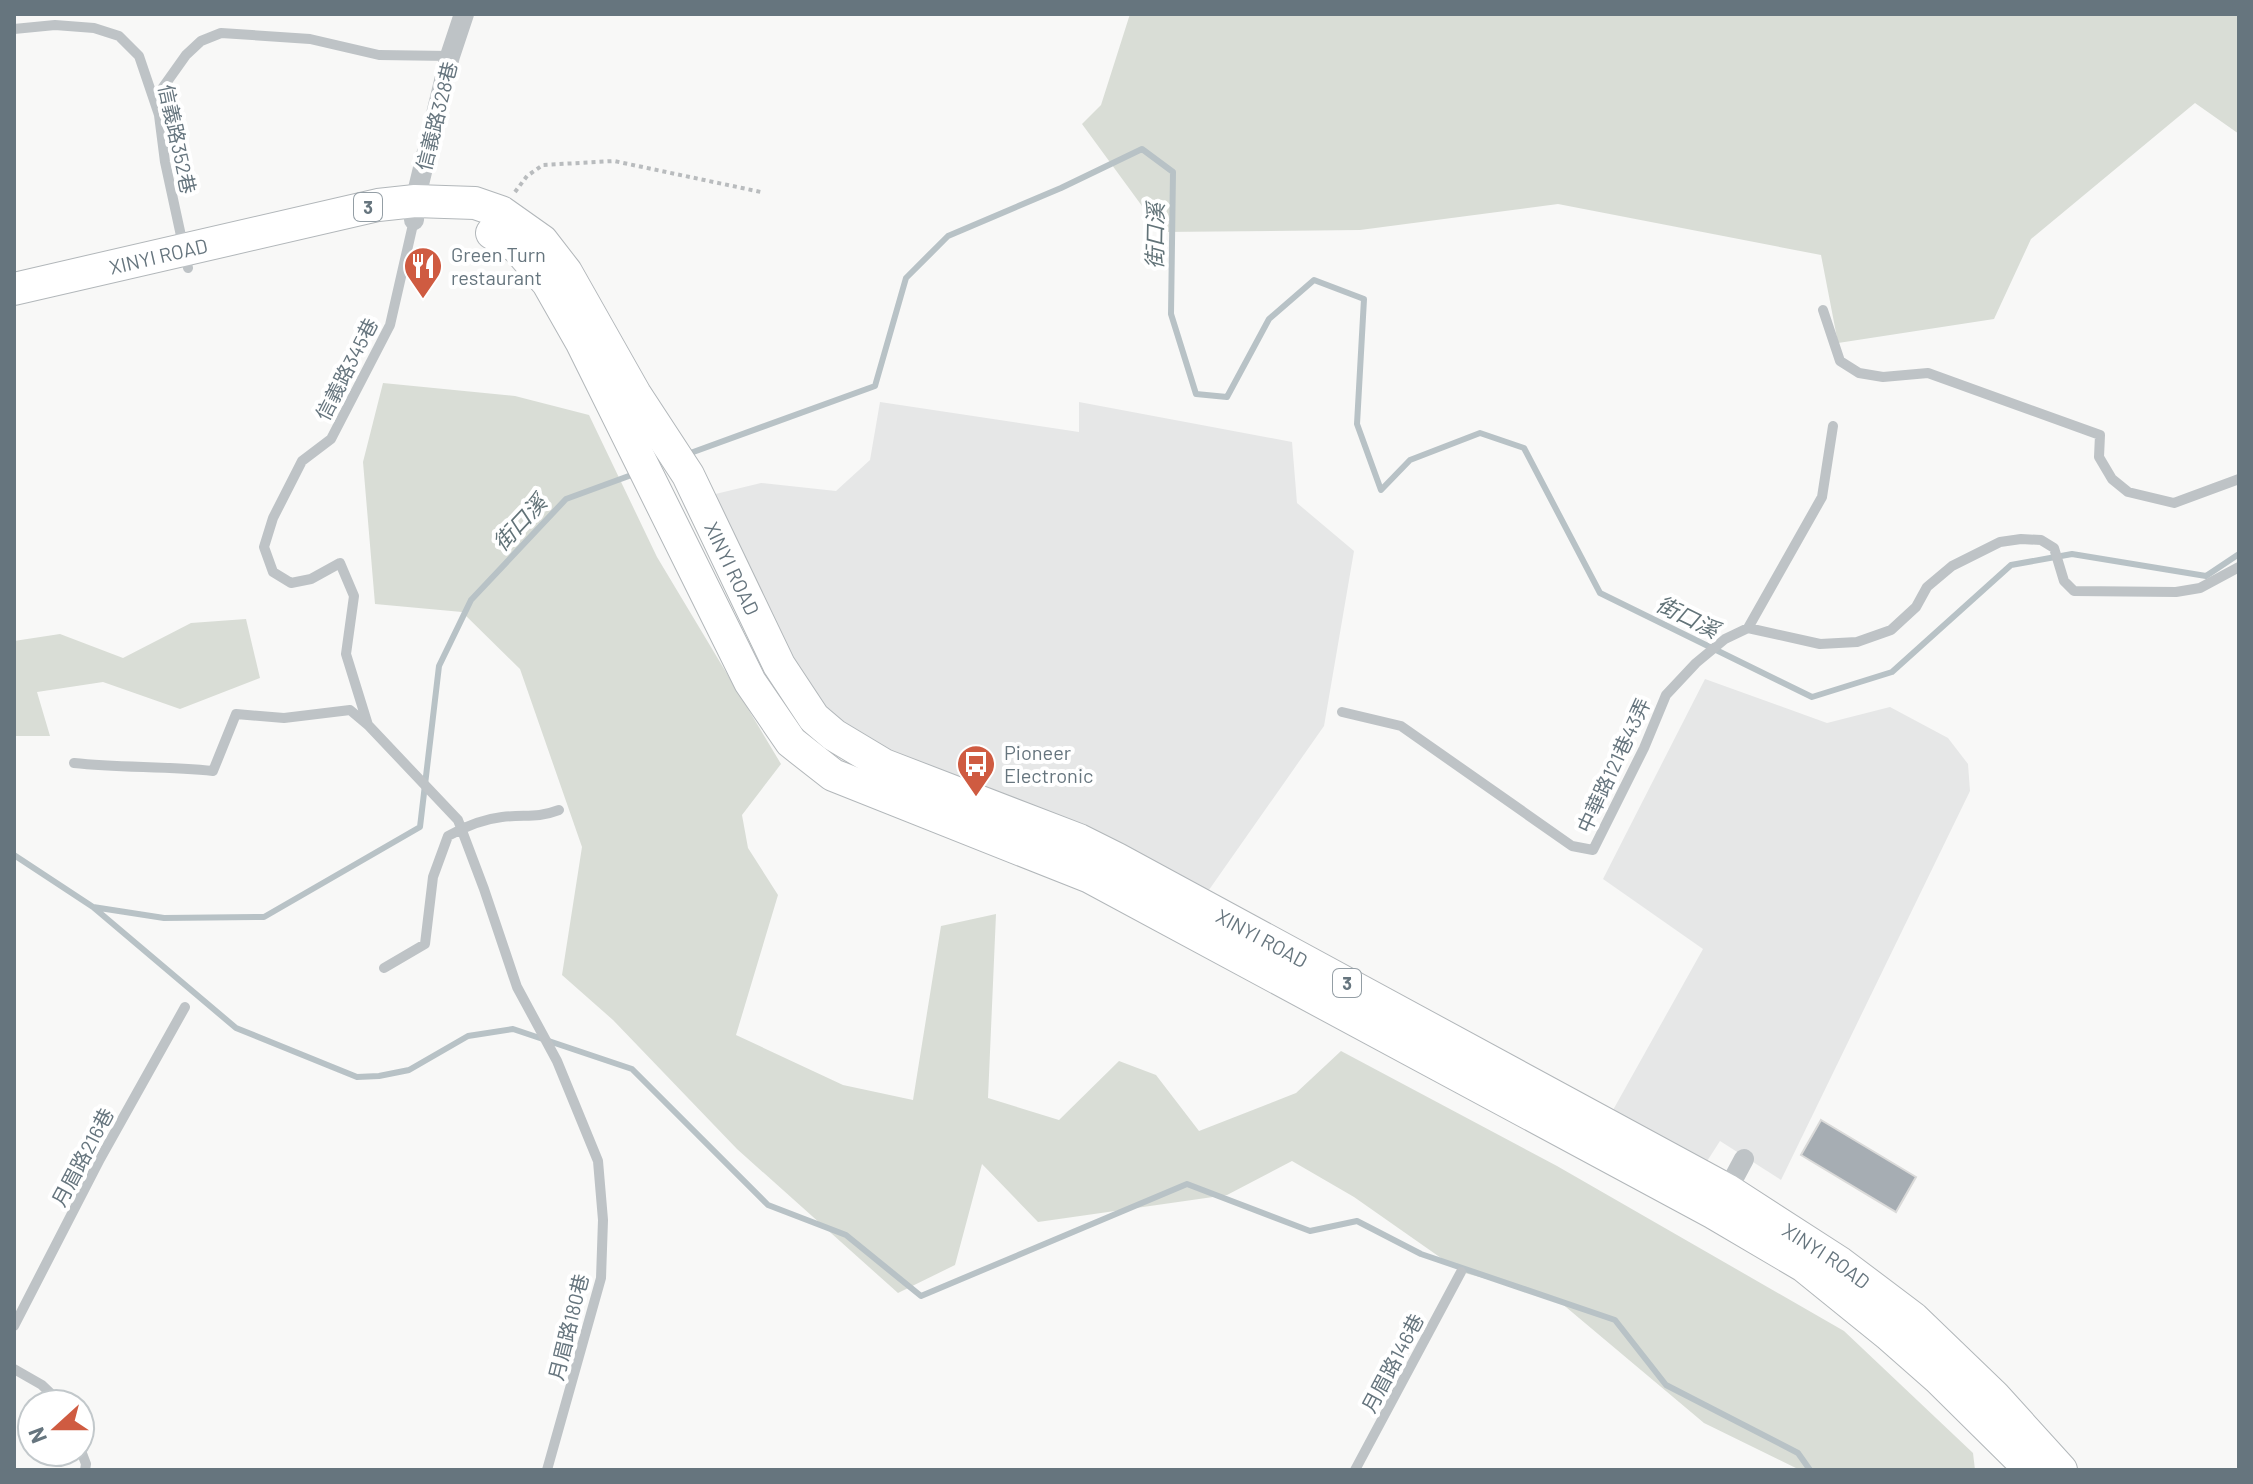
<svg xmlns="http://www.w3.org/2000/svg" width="2253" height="1484" viewBox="0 0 2253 1484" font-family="Barlow,'Noto Sans TC',sans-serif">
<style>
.built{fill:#e6e7e7}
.green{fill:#d9ddd6}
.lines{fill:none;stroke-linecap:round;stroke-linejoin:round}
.stream{stroke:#b8c2c6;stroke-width:6}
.building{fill:#a6adb3;stroke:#dadad9;stroke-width:2}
.primary-casing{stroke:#b2b7ba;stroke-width:34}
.path{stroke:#b9bcbe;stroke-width:4;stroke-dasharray:4 4;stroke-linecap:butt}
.service{stroke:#bec3c6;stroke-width:10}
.minor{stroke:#bec3c6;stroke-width:20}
.primary{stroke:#fff;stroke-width:32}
.labels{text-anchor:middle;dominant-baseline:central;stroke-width:8;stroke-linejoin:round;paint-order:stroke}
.shield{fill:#fff;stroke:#949ea5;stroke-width:2}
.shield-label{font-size:18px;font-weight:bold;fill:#66757e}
.street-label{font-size:20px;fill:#66757e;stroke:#fff}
.poi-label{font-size:20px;fill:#66757e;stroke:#fff;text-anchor:start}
.water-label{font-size:22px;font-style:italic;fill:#627378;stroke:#fff}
</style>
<rect width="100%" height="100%" fill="#f8f8f7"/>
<!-- built -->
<path class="built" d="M880 402 1079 432V402L1292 442 1297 503 1354 551 1324 726 1204 897 844 734 802 696 699 498 761 483 836 491 870 460Z
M1705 679 1827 723 1890 707 1948 738 1968 764 1970 791 1781 1180 1720 1141 1702 1169 1608 1119 1703 949 1603 879Z"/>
<!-- green -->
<path class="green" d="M1130 14H2239V134L2195 103 2031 239 1994 319 1838 343 1821 255 1558 204 1360 230 1161 232 1082 124 1101 105Z
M383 383 515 396 589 415 657 557 781 764 742 815 748 848 778 895 736 1035 843 1085 913 1100 941 926 996 914 988 1098 1059 1120 1119 1061 1156 1075 1199 1131 1296 1093 1341 1051 1557 1166 1844 1331 1973 1453 1975 1470H1800L1704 1423 1554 1297 1461 1272 1354 1197 1292 1161 1227 1195 1038 1222 982 1164 955 1265 898 1293 737 1149 613 1020 562 975 582 847 520 669 462 612 375 604 363 462Z
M246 619 260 678 180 709 103 682 37 692 50 736H14V641L60 634 123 658 191 623Z"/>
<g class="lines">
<!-- stream -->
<path class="stream" d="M685 455 875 386 906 278 948 236 1061 188 1142 149 1173 172 1171 314 1196 394 1227 397 1269 319 1314 280 1364 299 1357 424 1381 490 1410 460 1480 433 1524 448 1600 593 1812 697 1892 672 2011 565 2072 554 2206 576 2239 554
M14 855 93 907 164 918 264 917 420 827 439 666 471 600 566 499 637 473
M93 907 236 1028 357 1077 379 1076 409 1070 468 1036 513 1029 632 1069 768 1205 846 1235 921 1296 1187 1184 1310 1231 1357 1221 1421 1254 1615 1320 1666 1385 1798 1453 1810 1470"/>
</g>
<!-- building -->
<path class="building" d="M1821 1120 1916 1177 1896 1212 1801 1155Z"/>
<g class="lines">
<!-- primary casing -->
<g class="primary-casing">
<g id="primary">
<path d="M492 233 517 247 548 283 581 341 750 682 791 742 833 775 1090 877 1714 1213 1804 1266 1888 1334 1938 1378 2031 1470"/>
<path id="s1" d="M14 289 378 205 415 201 475 203 501 212 542 241 566 272 635 394 688 475 779 665 814 718 834 735 884 765 1079 840 1117 859 1727 1190 1840 1263 1913 1318 1994 1396 2061 1470"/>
</g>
</g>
<!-- path -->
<path class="path" d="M515 192 527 176 543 165 614 161 761 192"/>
<!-- service -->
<path class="service" d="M14 29 55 25 94 28 119 36 139 56 159 115 165 162 188 268
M154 100 186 55 201 41 221 33 310 39 379 55 450 56
M1823 310 1840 361 1859 373 1883 377 1928 373 2100 435 2099 457 2112 479 2128 492 2174 503 2239 479
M1748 628 1822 497 1833 426
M1342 712 1401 726 1572 846 1593 850 1644 748 1666 695 1696 663 1725 639 1748 628 1820 644 1857 642 1891 630 1916 607 1927 587 1952 566 2000 542 2021 539 2041 540 2054 548 2064 581 2074 591 2176 592 2200 588 2239 567
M368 725 346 654 354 596 340 563 311 579 291 583 273 572 264 547 273 518 302 461 331 439 390 325 414 220
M74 763C120 768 166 766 213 771L236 714 284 718 350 710 369 726 458 820 484 889 517 987 557 1061 598 1161 603 1220 601 1278 547 1470
M384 968 425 944 433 877 448 836C464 827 484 819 502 817 526 814 535 819 559 810
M14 1326 100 1159 185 1007
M14 1369 42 1385 62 1404
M80 1448 86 1464 85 1470
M1355 1470 1461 1272"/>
<!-- minor -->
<path class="minor" d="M414 220 415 201 450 56 464 14
M1722 1200 1744 1159"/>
<!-- primary -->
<use href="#primary" class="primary"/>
</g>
<!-- icons -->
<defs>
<g id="restaurant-pin" transform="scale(2)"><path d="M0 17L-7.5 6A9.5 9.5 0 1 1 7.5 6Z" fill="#cf5b41" stroke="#fff"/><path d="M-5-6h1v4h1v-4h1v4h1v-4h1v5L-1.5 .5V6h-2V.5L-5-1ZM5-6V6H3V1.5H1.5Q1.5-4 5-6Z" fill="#fff"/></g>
<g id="bus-pin" transform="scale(2)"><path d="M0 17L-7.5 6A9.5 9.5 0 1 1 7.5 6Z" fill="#cf5b41" stroke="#fff"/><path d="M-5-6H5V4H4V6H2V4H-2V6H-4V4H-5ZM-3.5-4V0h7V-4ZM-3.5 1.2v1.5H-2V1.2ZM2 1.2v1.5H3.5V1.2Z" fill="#fff"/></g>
</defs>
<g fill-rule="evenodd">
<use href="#restaurant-pin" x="423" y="266"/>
<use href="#bus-pin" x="976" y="764"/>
</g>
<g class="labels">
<!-- shield labels -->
<g class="shield">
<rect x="354" y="193" width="28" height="28" rx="6"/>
<rect x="1333" y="969" width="28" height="28" rx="6"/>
</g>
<g class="shield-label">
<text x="368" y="207">3</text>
<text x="1347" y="983">3</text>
</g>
<!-- street labels -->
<g class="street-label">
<text transform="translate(436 116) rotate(-76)">信義路328巷</text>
<text transform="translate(178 139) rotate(78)">信義路352巷</text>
<text stroke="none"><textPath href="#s1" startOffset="148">XINYI ROAD</textPath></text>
<text transform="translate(346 369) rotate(-63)">信義路345巷</text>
<text stroke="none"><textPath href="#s1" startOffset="928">XINYI ROAD</textPath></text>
<text transform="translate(1613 765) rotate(-65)">中華路121巷43弄</text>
<text stroke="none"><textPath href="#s1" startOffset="1600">XINYI ROAD</textPath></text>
<text transform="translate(82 1157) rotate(-62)">月眉路216巷</text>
<text stroke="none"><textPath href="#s1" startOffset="2248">XINYI ROAD</textPath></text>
<text transform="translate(568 1327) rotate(-76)">月眉路180巷</text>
<text transform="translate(1392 1363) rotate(-62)">月眉路146巷</text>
</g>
<!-- poi labels -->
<g class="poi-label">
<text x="451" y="254">Green Turn<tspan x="451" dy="23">restaurant</tspan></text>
<text x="1004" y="752">Pioneer<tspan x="1004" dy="23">Electronic</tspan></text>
</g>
<!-- water labels -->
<g class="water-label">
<text transform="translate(1154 236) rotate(-89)">街口溪</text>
<text transform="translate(519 522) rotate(-47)">街口溪</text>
<text transform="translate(1688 616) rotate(26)">街口溪</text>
</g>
</g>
<!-- border -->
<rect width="2253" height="1484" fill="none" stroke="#66757e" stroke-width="32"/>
<!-- north arrow -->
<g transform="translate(56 1428) rotate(249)"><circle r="38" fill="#ffffff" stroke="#c2c8cb" stroke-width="2"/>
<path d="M0-6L14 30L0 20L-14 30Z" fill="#cf5b41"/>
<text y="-12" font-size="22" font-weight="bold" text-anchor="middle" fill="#66757e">N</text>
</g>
</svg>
